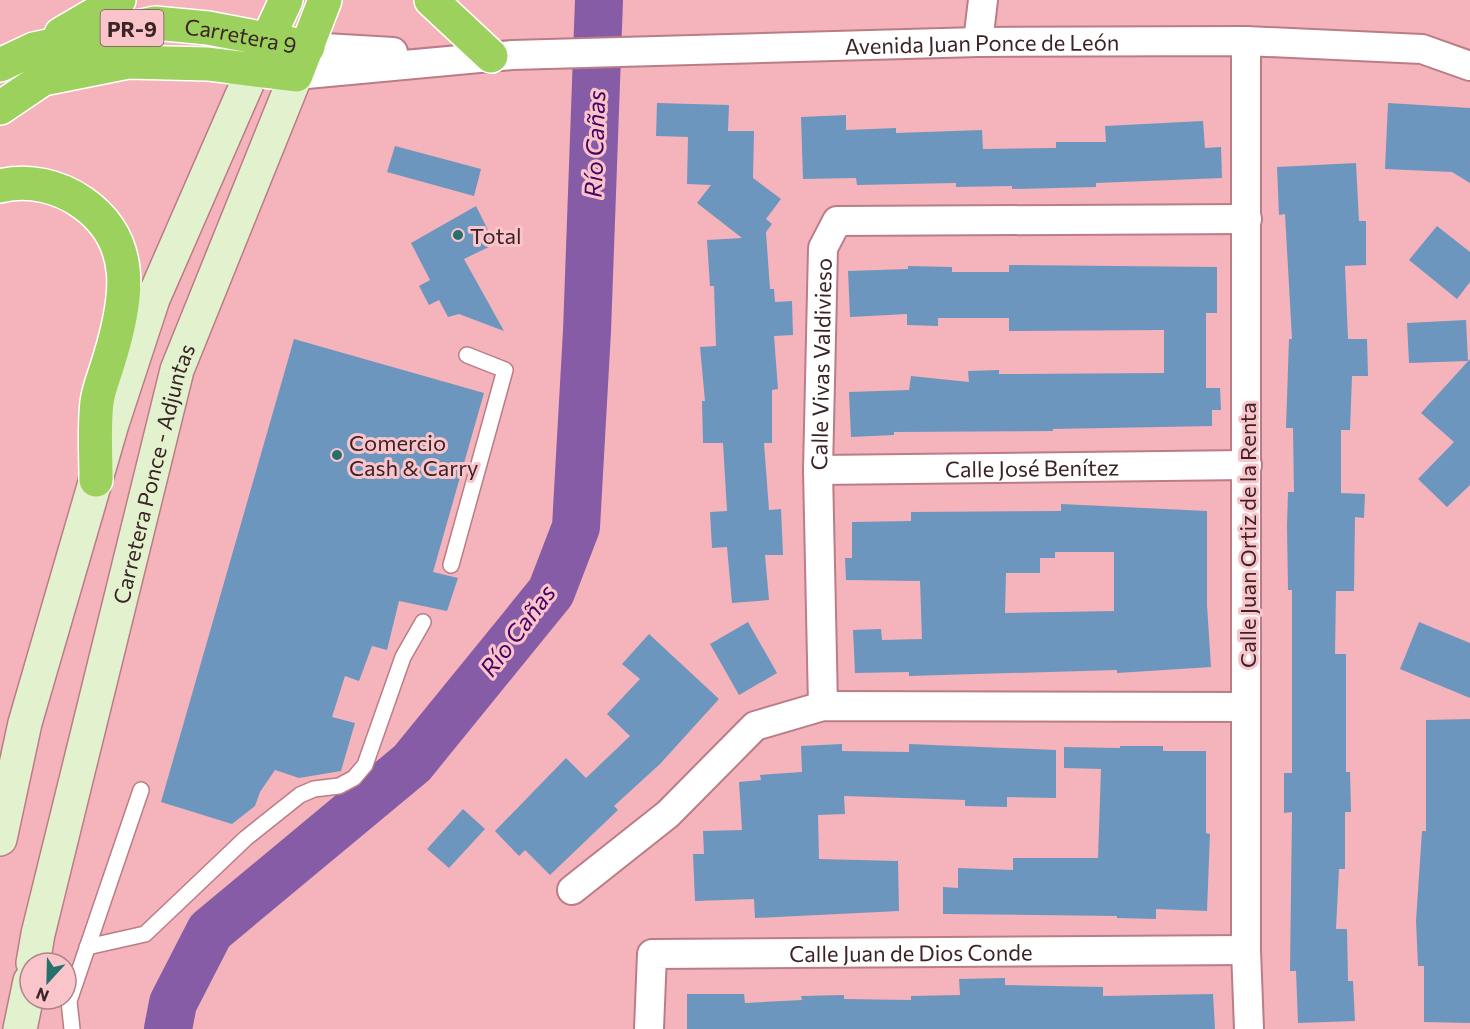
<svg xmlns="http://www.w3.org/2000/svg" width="1470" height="1029" viewBox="0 0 1470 1029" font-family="Commissioner,sans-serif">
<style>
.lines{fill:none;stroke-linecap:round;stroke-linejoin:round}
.river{stroke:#875ca6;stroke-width:48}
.building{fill:#6d96bf;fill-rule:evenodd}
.lane-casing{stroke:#ba7d86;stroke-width:18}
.street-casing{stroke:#ba7d86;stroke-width:32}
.secondary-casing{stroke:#ba7d86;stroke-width:36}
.highway-casing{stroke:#fff;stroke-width:36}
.lane{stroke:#fff;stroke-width:15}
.street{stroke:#fff;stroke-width:28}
.secondary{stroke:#e2f1ce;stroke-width:33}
.highway{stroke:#9dd15d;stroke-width:33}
.poi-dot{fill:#26706c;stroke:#fac4cb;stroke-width:2}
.labels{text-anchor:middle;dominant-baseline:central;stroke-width:6;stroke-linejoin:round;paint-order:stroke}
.shield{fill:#fac4cb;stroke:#745358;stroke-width:1.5}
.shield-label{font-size:21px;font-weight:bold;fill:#3b2326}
.street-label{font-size:22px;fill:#3b2326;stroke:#fac4cb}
.poi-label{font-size:22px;fill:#3b2326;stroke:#fac4cb;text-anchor:start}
.water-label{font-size:24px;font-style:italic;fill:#450265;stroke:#fac4cb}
</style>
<rect width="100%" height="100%" fill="#f5b3bc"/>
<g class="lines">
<!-- river -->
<path class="river" d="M168 1029 173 1003 210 931 412 763 551 592 576 527 587 331 599 0"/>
</g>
<!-- building -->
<path class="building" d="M657 103 729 105 728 131H754L753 178 781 199 766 219 772 224 766 232 770 289H774L775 302 792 301 793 335 774 336 778 389 772 390V443H764L769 510 781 509 783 555H765L769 600 732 603 727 547 712 548 710 512 727 511 723 443H703L702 401H705L700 347 716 346 714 286H710L707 240 742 238 697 203 711 185 687 184 688 137 656 136Z
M1388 103 1470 108V183L1452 172 1385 169Z
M846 115V130L896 128V133L982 130 983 149 1056 148V142H1106L1105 126 1203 121 1205 148 1221 147 1222 178 1096 183V187L1012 189V186L956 187V183L857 185 856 178 803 179 801 117Z
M395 146 481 169 474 196 387 172Z
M1356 163 1359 221H1366V265L1345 266 1348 339H1367L1368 376H1352L1350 430H1341V493L1365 494 1364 518 1355 517 1354 591H1336L1335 654H1346V772H1350L1351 812H1345V869H1339L1336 929H1347L1348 981H1353L1355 1021 1298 1023 1296 971H1290L1292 812 1284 813V773H1292V590H1288L1287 526 1288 492H1294L1293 428H1286L1289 339H1292L1285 214 1279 215 1277 167Z
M476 206 495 244 464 259 504 331 459 314 448 317 439 300 429 305 419 286 430 280 411 243Z
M1437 226 1470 252V282L1457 299 1409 260Z
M1009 265 1217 267V313H1206V388H1220L1221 410H1212V426L1053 429V431L894 432V435L851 437 849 392 909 390 911 376 969 382 968 371 999 370V374L1164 373V330L1009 331V318H938V326L907 325V314L850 317 848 271 908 269V266L952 267V272H1009Z
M1466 320 1468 361 1409 363 1407 323Z
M294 339 484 393 433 572 458 578 447 611 399 601 387 650 372 646 359 681 345 676 332 717 355 723 341 771 299 778 275 770 260 792 255 806 232 824 161 802Z
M1470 359V485L1447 507 1418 479 1454 442 1421 413Z
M1061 504 1207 511V605L1211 667 1117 673V670L909 676V672L855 673 853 630 881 629 882 640 922 639 920 581 846 580 845 558H852V522L911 521V512L1061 511ZM1055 552H1114V611L1005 613 1006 573H1040V558H1055Z
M748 622 777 673 739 695 710 644Z
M1419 622 1470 643V698L1400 669Z
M649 634 719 699 660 764 614 806 618 810 550 875 525 850 519 856 495 831 566 758 586 778 630 736 607 714 640 679 622 664Z
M1470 719V1023L1424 1022V966H1418L1416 921 1422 831H1426V720Z
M842 744V751L909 752V744L1056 750V798L1007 797V807L965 806V800L844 796 845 814 818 815 819 859 898 861 899 911 755 918 754 899 695 901 693 854H704L703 831 742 830 739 782 761 780 760 775 802 772 801 746Z
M1120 746H1163V751H1206V833L1210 834 1207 911 1156 909V919L1117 918V916L943 914V887L958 888V868L1013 870V858H1098L1101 769 1064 768V747L1120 748Z
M463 809 485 829 449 868 427 849Z
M1005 978V985L1103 987V996L1213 994 1215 1029H687V994H744L745 1003 802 1000 801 996 844 995V999L911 1000V996L960 995 959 979Z"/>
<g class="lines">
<!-- lane casing -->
<g class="lane-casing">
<path id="lane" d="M451 565 505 370 467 355
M87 947 145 934 246 838 300 795 314 789 339 786 354 778 365 765 403 657 423 622
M72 1029 69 1001 141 790"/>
</g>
<!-- street casing -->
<g class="street-casing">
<g id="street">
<path d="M1246 41V950L1249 1029"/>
<path d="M978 42 983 0"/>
<path d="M308 47 393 52"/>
<path id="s1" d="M296 75 512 55 978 42 1246 41 1422 49 1470 66"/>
<path id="s2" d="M818 470 1247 465"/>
<path id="s3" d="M823 706 818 470 823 248 837 221 1247 219"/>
<path d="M572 890 668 814 755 726 823 706 1246 707"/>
<path id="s4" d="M649 1029 652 954 1246 950"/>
</g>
</g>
<!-- secondary casing -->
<g class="secondary-casing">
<g id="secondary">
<path d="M0 839 25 723 112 424 153 299 253 70"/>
<path id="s5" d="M33 963 38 934 177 370 296 75"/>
<path d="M20 1029 30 981"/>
</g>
</g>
<!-- highway casing -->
<g class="highway-casing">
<g id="highway">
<path d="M431 0 491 56"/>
<path d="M61 34 119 0"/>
<path d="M259 58 286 0"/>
<path id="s6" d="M0 65 34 49 155 23 208 28 308 47"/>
<path d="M0 108 43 79 128 62 208 64 296 75 325 0"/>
<path d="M0 186C29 179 59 186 83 203 138 242 127 301 110 357 106 372 99 387 97 402 94 427 96 454 96 480"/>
</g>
</g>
<!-- lane -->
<use href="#lane" class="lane"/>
<!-- street -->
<use href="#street" class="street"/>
<!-- secondary -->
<use href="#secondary" class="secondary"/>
<!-- highway -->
<use href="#highway" class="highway"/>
</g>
<!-- markers -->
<g class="poi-dot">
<circle cx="458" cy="235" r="6"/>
<circle cx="337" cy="455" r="6"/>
</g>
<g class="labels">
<!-- shield labels -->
<rect class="shield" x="100.5" y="10" width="63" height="36" rx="4.5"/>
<g class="shield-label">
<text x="132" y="28">PR-9</text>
</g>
<!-- street labels -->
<g class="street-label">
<text stroke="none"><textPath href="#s6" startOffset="248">Carretera 9</textPath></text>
<text stroke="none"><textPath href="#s1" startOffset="687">Avenida Juan Ponce de León</textPath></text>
<text stroke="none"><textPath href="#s3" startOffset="342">Calle Vivas Valdivieso</textPath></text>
<text stroke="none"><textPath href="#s2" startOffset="214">Calle José Benítez</textPath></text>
<text stroke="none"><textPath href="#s5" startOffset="504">Carretera Ponce - Adjuntas</textPath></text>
<text transform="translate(1247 535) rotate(-90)">Calle Juan Ortiz de la Renta</text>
<text stroke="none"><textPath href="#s4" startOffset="334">Calle Juan de Dios Conde</textPath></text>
</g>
<!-- poi labels -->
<g class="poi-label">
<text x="470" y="235">Total</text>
<text x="349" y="442">Comercio<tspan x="349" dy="25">Cash &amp; Carry</tspan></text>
</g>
<!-- water labels -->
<g class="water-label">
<text transform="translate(594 144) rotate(-88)">Río Cañas</text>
<text transform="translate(517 630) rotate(-53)">Río Cañas</text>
</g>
</g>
<!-- north arrow -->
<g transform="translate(48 981) rotate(202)"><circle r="28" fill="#fac4cb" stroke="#ae8489" stroke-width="1.5"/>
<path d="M0-4.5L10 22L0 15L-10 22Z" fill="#26706c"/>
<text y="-9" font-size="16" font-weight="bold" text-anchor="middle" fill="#3b2326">N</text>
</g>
</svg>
